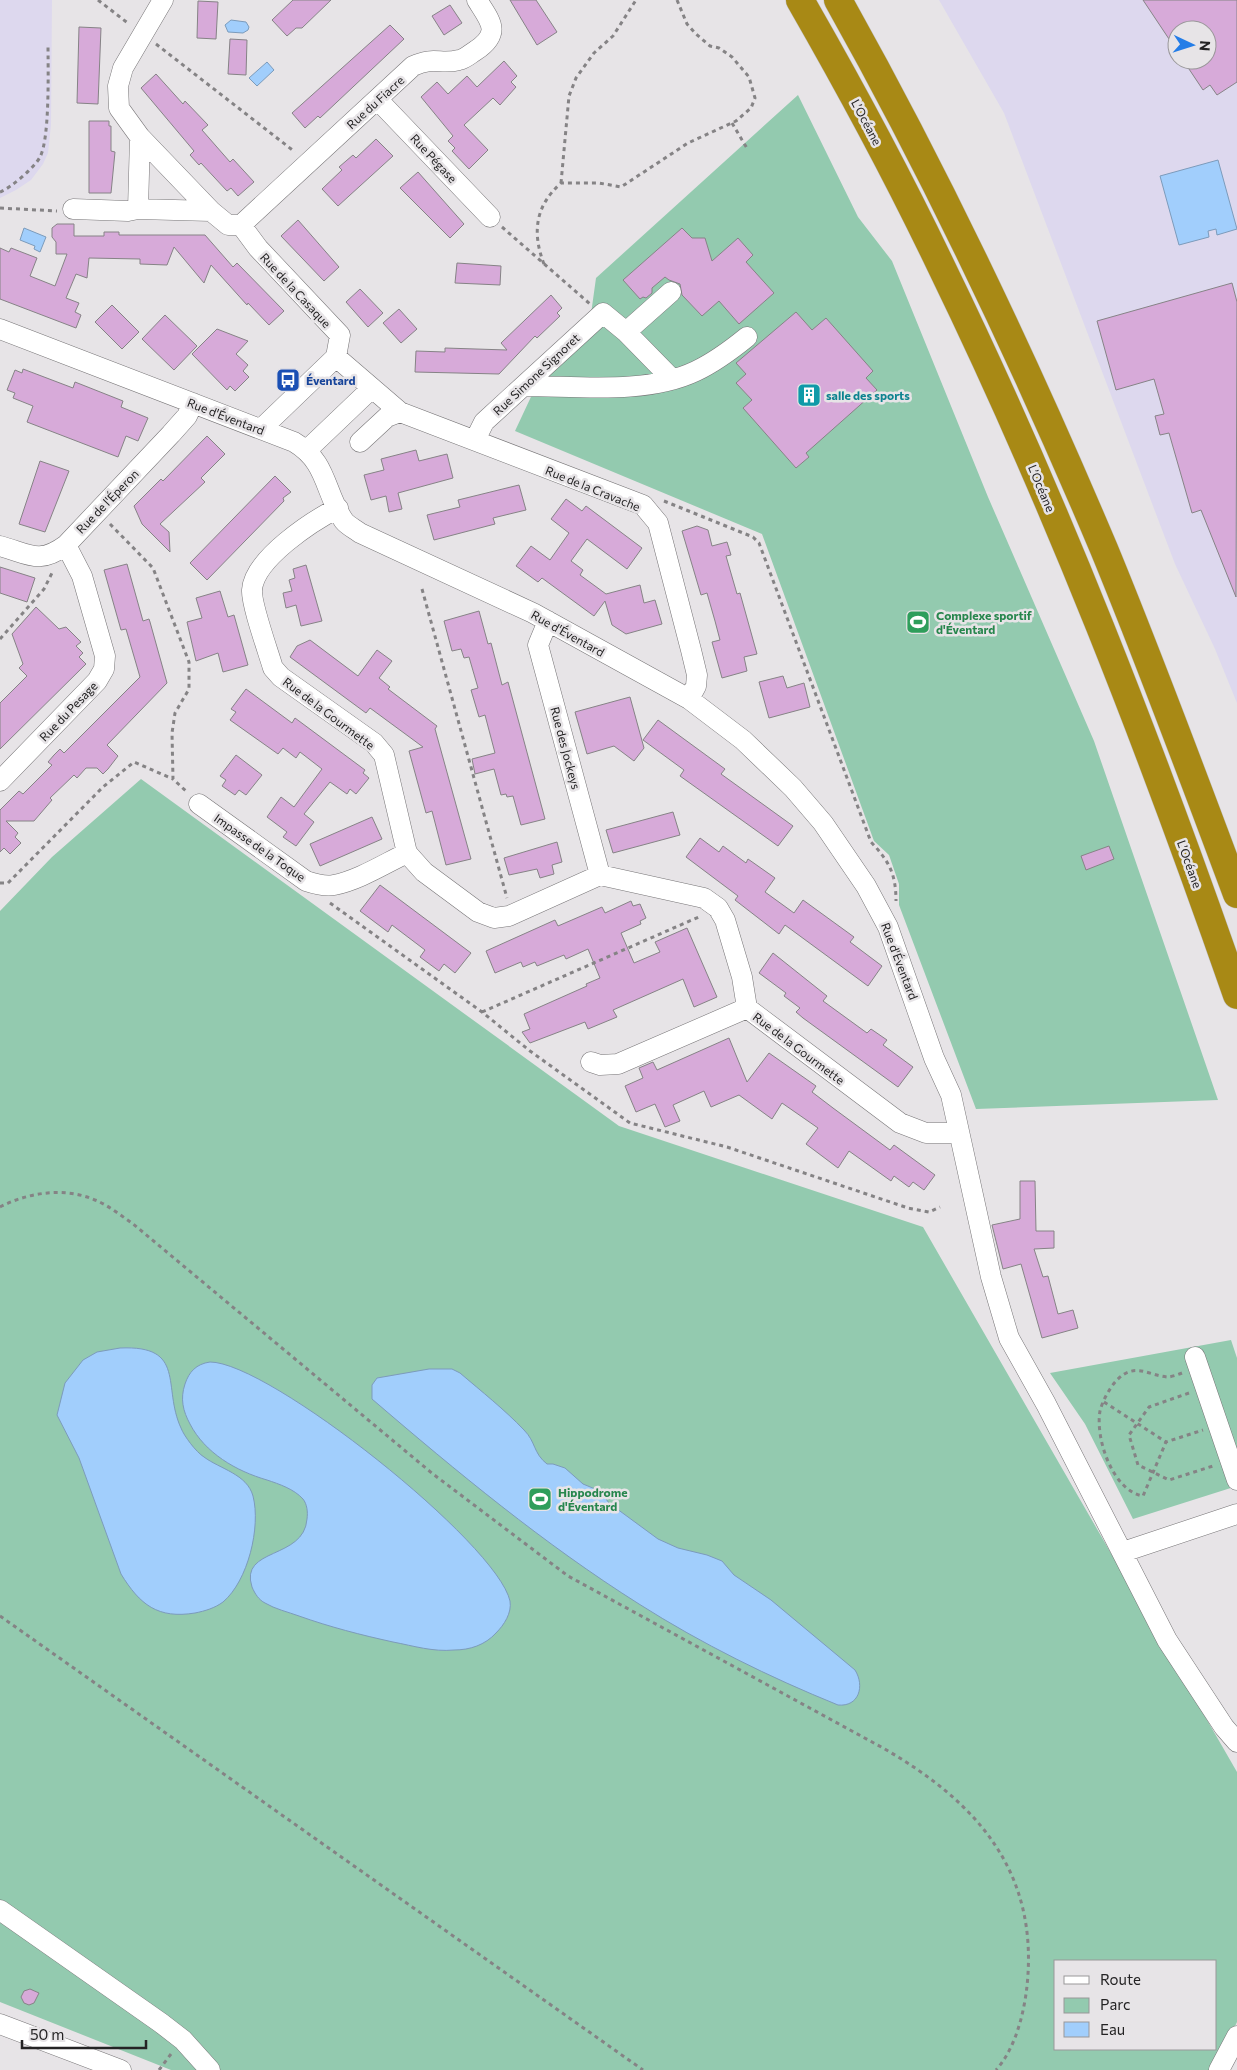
<svg xmlns="http://www.w3.org/2000/svg" width="1237" height="2070" viewBox="0 0 1237 2070" font-family="Commissioner,sans-serif">
<style>
.industrial{fill:#ddd8ee;fill-rule:evenodd}
.green{fill:#93caaf;fill-rule:evenodd}
.water{fill:#a1cefc;stroke:#7c9bbb}
.building{fill:#d7aad9;stroke:#868386}
.lines{fill:none;stroke-linecap:round;stroke-linejoin:round}
.minor-casing{stroke:#777577;stroke-width:21}
.highway-casing{stroke:#c2c1c2;stroke-width:29}
.path{stroke:#858385;stroke-width:3;stroke-dasharray:4 4;stroke-linecap:butt}
.minor{stroke:#fff;stroke-width:20}
.highway{stroke:#a88915;stroke-width:28}
.labels{text-anchor:middle;dominant-baseline:central;stroke-width:5;stroke-linejoin:round;paint-order:stroke}
.street-label{font-size:12px;fill:#242324;stroke:#e7e4e7}
.transit-label{font-size:12px;font-weight:bold;fill:#164399;stroke:#e7e4e7;text-anchor:start}
.culture-label{font-size:12px;font-weight:bold;fill:#0d838f;stroke:#e7e4e7;text-anchor:start}
.leisure-label{font-size:12px;font-weight:bold;fill:#27864d;stroke:#e7e4e7;text-anchor:start}
</style>
<rect width="100%" height="100%" fill="#e7e4e7"/>
<!-- industrial -->
<path class="industrial" d="M0 0H52L51 125 48 153 43 164 31 180 16 190 0 198Z
M939 0H1237V703L1215 649 1175 564 1004 113ZM1177 30H1207V60H1177Z"/>
<!-- green -->
<path class="green" d="M798 95 858 217 892 261 988 497 1094 741 1218 1100 976 1109 899 905V884L889 855 874 841 762 534 515 431 537 384 591 314 596 278Z
M141 779 619 1126 923 1227 1237 1772V2022L1214 2070H171L0 2002V911L52 857ZM1056 1961H1216V2049H1056Z
M1231 1340 1237 1358V1486L1133 1519 1085 1424 1050 1373Z"/>
<!-- water -->
<path class="water" d="M231 20 246 22 249 27 248 30 243 33 228 32 225 25Z
M267 62 274 70 257 86 249 78Z
M1218 160 1237 229 1217 235 1216 229 1208 231 1209 237 1179 245 1160 176Z
M24 228 46 237 40 252 34 249 35 246 20 240Z
M120 1348C187 1345 162 1387 181 1428 184 1436 196 1452 204 1457 220 1469 247 1474 253 1496 261 1527 248 1581 223 1602 215 1608 205 1611 195 1613 158 1619 140 1605 121 1574L79 1458 57 1415 65 1383 83 1360 97 1352Z
M210 1362C269 1362 497 1543 510 1601 512 1613 504 1625 496 1633 485 1645 470 1650 454 1650 433 1652 414 1646 393 1642 361 1635 330 1627 299 1616 288 1612 275 1609 265 1603 259 1600 255 1594 252 1587 239 1547 304 1560 307 1519 308 1512 307 1504 303 1499 294 1489 279 1484 267 1480 236 1471 205 1453 190 1424 183 1411 180 1399 185 1384 189 1372 196 1364 210 1362Z
M429 1369H452L460 1373C481 1391 505 1410 524 1430 536 1442 533 1453 547 1464H553L565 1468 583 1484 600 1491 609 1503 658 1539 678 1548 707 1555 722 1561 734 1575 771 1600 855 1670C865 1686 859 1707 838 1705 769 1677 702 1644 639 1604 544 1544 457 1472 372 1399V1385L377 1378Z"/>
<!-- building -->
<path class="building" d="M293 0H331L302 28H296L287 36 272 20Z
M510 0H536L557 32 537 45Z
M1143 0H1237V82L1217 95 1210 85 1203 90 1183 60H1207V30H1177V51Z
M198 1 218 2 216 39 197 38Z
M450 5 462 23 444 35 432 16Z
M390 25 404 39 320 118 318 116 305 128 292 113Z
M79 27 101 28 98 104 77 103Z
M230 39 247 40 246 75 228 74Z
M504 61 517 76 511 82 516 87 500 105 493 98 464 125 488 150 469 169 452 151 455 148 448 141 453 136 421 97 437 82 448 94 467 76 477 87Z
M156 74 183 104 185 101 208 125 202 130 230 162 233 159 254 182 238 196 231 188 227 191 201 163 199 165 190 155 194 151 141 88Z
M89 121H109V126H111V151L115 152 111 193H89Z
M376 139 393 156 338 206 322 189 342 170 339 167 353 155 356 158Z
M418 172 464 224 450 238 400 188Z
M298 220 339 267 324 281 281 236Z
M57 224H74V236H104V232H119V235H205L233 267 237 263 284 311 269 325 248 303 247 305 211 265 204 283 174 247 167 265 140 264V259L89 258 87 278 76 274 66 298 79 303 75 312 81 315 76 328 0 299V248L9 252 11 248 37 258 30 276 55 286 67 254H56V242L52 237V228Z
M682 228 692 238H705L712 261 738 238 753 255 746 262 774 293 739 324 719 301 702 316 682 295 680 284 669 280 665 277 652 288V293L646 298 643 297 640 299 623 280Z
M457 263 501 266 500 285 455 283Z
M1232 283 1237 302 1236 597 1201 510 1192 513 1169 433 1160 435 1155 416 1164 414 1154 379 1116 390 1097 321Z
M360 289 383 313 368 327 346 302Z
M551 295 562 308 557 313 560 316 537 338 535 336 499 374 415 372 416 351 445 352V348L507 350 501 343Z
M112 305 139 332 122 349 95 322Z
M399 309 417 329 401 343 383 323Z
M796 312 812 330 826 318 873 371 866 378 877 390 806 453 809 457 796 468 743 408 752 400 736 383 746 374 736 363Z
M165 315 197 346 174 370 142 339Z
M217 329 248 341 236 354 248 365 243 371 249 377 235 391 230 386 227 390 192 354Z
M23 369 73 388 75 382 123 401 121 407 148 418 138 441 126 436 118 457 27 422 33 406 13 398 15 393 7 390 15 370 22 373Z
M207 436 225 454 201 478 205 482 160 524 169 532 170 552 142 524 134 506 161 479 163 481Z
M416 450 419 461 447 454 453 478 398 493 402 509 389 512 386 496 371 500 364 475 384 470 381 459Z
M40 461 69 471 45 532 19 524Z
M275 476 291 492 283 498 284 501 207 580 190 563Z
M519 485 526 510 493 518 495 524 434 540 427 515 460 507 458 500Z
M566 499 582 511 586 506 642 548 627 569 587 539 571 561 583 570 580 575 606 594 640 585 644 603 655 600 662 624 626 634 612 625 605 601 594 616 542 578 538 582 516 566 531 546 550 560 569 533 551 519Z
M697 526 708 530 712 546 727 542 731 555 726 556 737 594 740 593 757 654 744 657 747 671 722 678 712 642 720 640 715 621 707 593 701 595 682 531Z
M127 564 143 621 149 619 150 622 167 683 107 745 118 756 108 769 103 774 97 768H86L77 778 74 775 50 798 52 800 34 821H6L18 833 15 837 21 843 10 854 4 848 0 852V810L19 791 23 794 52 765 48 762 54 755 60 749 64 753 140 677 126 629 121 630 104 570Z
M306 565 322 621 301 626 296 605 286 608 283 593 292 591 289 580 295 578 293 569Z
M0 567 35 578 27 602 0 593Z
M220 591 228 617 234 615 248 665 223 672 218 653 196 661 187 622 202 618 196 598Z
M36 607 59 629 66 627 81 642 76 646 83 653 79 657 86 664 0 749V703L27 676 19 668 23 664 12 634Z
M479 611 488 644 491 643 502 685 508 682 545 819 521 825 513 796 507 797 506 794 501 795 494 769 475 774 472 759 495 753 485 715 479 717 471 690 478 688 469 657 464 658 461 649 452 651 444 621Z
M310 640 358 676 377 650 392 661 379 678 390 687 388 689 437 726 435 729 471 859 446 865 432 811 426 813 409 751 423 747 370 708 366 713 290 657 297 646Z
M783 676 787 688 804 683 810 707 769 718 759 682Z
M246 689 292 723 295 718 365 770 363 773 369 778 356 794 350 789 347 794 330 782 304 814 314 822 296 846 283 837 287 832 267 817 281 797 294 807 322 769 300 752 296 758 283 748 278 754 230 720 236 712 231 709Z
M630 697 644 748 634 761 614 746 587 754 575 712Z
M658 720 725 769 721 774 793 826 778 846 680 776 684 770 643 740Z
M236 755 262 775 246 795 239 790 235 795 222 786 226 780 220 776Z
M673 812 680 835 613 853 606 830Z
M372 817 382 839 320 866 310 844Z
M700 838 719 852 723 846 746 863 748 859 775 878 765 892 794 913 803 900 854 937 850 942 882 966 868 986 785 925 779 934 735 900 738 896 686 857Z
M557 842 562 862 552 865 554 874 540 878 537 869 509 875 504 858Z
M1109 846 1114 859 1086 870 1081 856Z
M380 885 471 953 455 973 444 964 439 971 420 957 425 950 392 925 388 932 360 911Z
M631 901 633 906 640 904 646 918 640 921 641 924 621 933 634 963 660 952 655 942 687 928 717 997 694 1007 683 979 613 1010 617 1017 588 1029 585 1022 530 1043 522 1032 530 1029 524 1014 587 986 586 984 600 978 588 949 566 959 564 955 537 966 535 962 523 967 521 962 495 973 486 951 555 920 558 926 602 907 605 913Z
M773 953 827 996 823 1001 867 1033 871 1029 887 1040 883 1045 913 1067 898 1087 803 1018 796 1012 800 1008 784 996 786 993 759 973Z
M729 1038 747 1082 769 1053 816 1086 812 1092 833 1108 890 1150 894 1145 935 1175 924 1190 913 1182 909 1187 894 1176 891 1181 849 1151 838 1168 806 1144 818 1128 782 1103 772 1119 739 1095 711 1107 704 1091 673 1105 680 1121 665 1127 655 1104 636 1112 625 1086 643 1078 639 1068 653 1062 657 1070Z
M1020 1181H1035L1036 1231H1054V1248L1034 1249 1043 1277 1048 1276 1058 1314 1073 1310 1078 1328 1042 1338 1021 1264 1003 1269 992 1225 1020 1219Z
M30 1989 39 1993 34 2003 29 2005 24 2003 21 1997 24 1991Z"/>
<g class="lines">
<!-- minor casing -->
<g class="minor-casing">
<path id="minor" d="M163 0 123 68 118 86 119 108 140 137 138 209 211 211 228 225H241
M378 100 490 217
M140 137 211 211
M73 209 128 211 138 209
M241 225 413 66C435 56 440 65 459 60 465 59 470 54 475 51 502 33 491 22 477 0
M241 225 258 248 340 335 336 357 261 429
M0 329 294 442C328 462 324 492 344 521 348 526 355 529 360 533L533 613 689 699 743 740 793 788 823 823 866 886 888 927 934 1058 951 1095 991 1277 1009 1338 1046 1404 1167 1640 1224 1727 1237 1742
M626 332 671 292
M336 357 400 412
M524 386C578 386 646 395 696 371 715 362 731 350 747 337
M475 440 484 422 603 313 626 332 672 379
M360 442 387 417 400 412 643 505 658 523 691 650 697 675 696 686 689 699
M307 450 371 389
M338 508C312 521 254 559 252 590 251 604 268 651 273 668L281 677 374 743 384 755 407 853 424 872 478 912 494 918 509 916 600 875 704 898 718 908 725 920 742 977 747 1008 900 1123 926 1133H959
M0 546C29 554 39 565 66 545L171 434 187 416 193 403
M548 621 538 645 600 875
M0 781 97 681 104 669 105 656 82 576 66 545
M199 804 306 881C315 884 325 887 334 885 359 880 384 864 407 853
M591 1062 600 1065 618 1064 747 1008
M1195 1357 1237 1480
M1123 1552 1237 1514
M0 1910 161 2023 183 2040 210 2070
M0 2024 121 2070
M1219 2070 1237 2036"/>
</g>
<!-- highway casing -->
<g class="highway-casing">
<path id="highway" d="M800 0C850 87 898 176 941 266 1056 502 1151 748 1237 995
M838 0C938 178 1025 362 1104 549 1151 663 1194 779 1237 894"/>
</g>
<!-- path -->
<path class="path" d="M98 0 129 24
M156 44 295 152
M732 123 748 150
M561 183 569 96 576 78 594 53 613 36 636 0
M0 192C11 188 35 167 40 157 50 138 48 69 48 44
M0 208 57 211
M502 227 590 304
M544 264C532 233 535 206 561 183H599L621 187 688 143 736 121 751 108 755 98 749 77 732 57 719 48 710 46 696 34 687 24 677 0
M664 501 753 537 759 543 871 842C889 861 896 874 896 901
M110 524 153 568 189 662V689L175 713 172 733 173 779 188 793
M422 589 507 898
M0 639 44 589 53 571
M0 883H8L103 787 134 762 173 779
M330 903 482 1012 530 1051 630 1123 727 1147 908 1208 929 1212 940 1207
M482 1012 701 916
M0 1207C29 1192 65 1187 95 1200 108 1205 120 1215 132 1223L433 1474 568 1576 883 1748C977 1802 1039 1872 1027 1986 1024 2014 1015 2049 996 2070
M1182 1373C1177 1375 1171 1377 1167 1377 1148 1375 1134 1362 1117 1380 1110 1387 1102 1402 1100 1411 1095 1439 1113 1491 1143 1496L1166 1442 1203 1430
M1189 1393 1149 1407 1129 1435 1138 1465 1169 1480 1213 1466
M1104 1402 1166 1442
M0 1616 643 2070
M159 2070 171 2054"/>
<!-- minor -->
<use href="#minor" class="minor"/>
<!-- highway -->
<use href="#highway" class="highway"/>
</g>
<!-- icons -->
<defs>
<g id="bus-square" transform="scale(1.25)"><rect x="-9" y="-9" width="18" height="18" rx="4" fill="#1a4fb4" stroke="#e7e4e7"/><path d="M-5-6H5V4H4V6H2V4H-2V6H-4V4H-5ZM-3.5-4V0h7V-4ZM-3.5 1.2v1.5H-2V1.2ZM2 1.2v1.5H3.5V1.2Z" fill="#fff"/></g>
<g id="building-square" transform="scale(1.25)"><rect x="-9" y="-9" width="18" height="18" rx="4" fill="#0f9aa8" stroke="#e7e4e7"/><path d="M-4-6H4V6H1V3H-1V6H-4ZM-2.5-4.3h1.7v1.8h-1.7ZM.8-4.3h1.7v1.8H.8ZM-2.5-1h1.7V.8h-1.7ZM.8-1h1.7V.8H.8Z" fill="#fff"/></g>
<g id="stadium-square" transform="scale(1.25)"><rect x="-9" y="-9" width="18" height="18" rx="4" fill="#2e9e5b" stroke="#e7e4e7"/><path d="M0-5a6.5 5 0 1 0 0 10a6.5 5 0 1 0 0-10ZM-3.5-1.8h7v3.6h-7Z" fill="#fff"/></g>
</defs>
<g fill-rule="evenodd">
<use href="#bus-square" x="288" y="380"/>
<use href="#building-square" x="809" y="395"/>
<use href="#stadium-square" x="918" y="622"/>
<use href="#stadium-square" x="540" y="1499"/>
</g>
<g class="labels">
<!-- street labels -->
<g class="street-label">
<text transform="translate(375 102) rotate(-42)">Rue du Fiacre</text>
<text transform="translate(867 122) rotate(62)">L’Océane</text>
<text transform="translate(434 158) rotate(47)">Rue Pégase</text>
<text transform="translate(296 290) rotate(47)">Rue de la Casaque</text>
<text transform="translate(536 374) rotate(-43)">Rue Simone Signoret</text>
<text transform="translate(226 416) rotate(21)">Rue d'Éventard</text>
<text transform="translate(593 488) rotate(22)">Rue de la Cravache</text>
<text transform="translate(1042 488) rotate(67)">L’Océane</text>
<text transform="translate(107 501) rotate(-46)">Rue de l'Éperon</text>
<text transform="translate(568 633) rotate(29)">Rue d'Éventard</text>
<text transform="translate(68 711) rotate(-46)">Rue du Pesage</text>
<text transform="translate(329 713) rotate(37)">Rue de la Gourmette</text>
<text transform="translate(566 748) rotate(75)">Rue des Jockeys</text>
<text transform="translate(260 847) rotate(35)">Impasse de la Toque</text>
<text transform="translate(1190 864) rotate(70)">L’Océane</text>
<text transform="translate(900 961) rotate(69)">Rue d'Éventard</text>
<text transform="translate(799 1048) rotate(37)">Rue de la Gourmette</text>
</g>
<!-- transit labels -->
<g class="transit-label">
<text x="306" y="380">Éventard</text>
</g>
<!-- culture labels -->
<g class="culture-label">
<text x="826" y="395">salle des sports</text>
</g>
<!-- leisure labels -->
<g class="leisure-label">
<text x="936" y="615">Complexe sportif<tspan x="936" dy="14">d'Éventard</tspan></text>
<text x="558" y="1492">Hippodrome<tspan x="558" dy="14">d'Éventard</tspan></text>
</g>
</g>
<!-- legend -->
<rect x="1054" y="1960" width="162" height="90" fill="#e7e4e7" stroke="#999799"/>
<rect x="1064" y="1976" width="25" height="8" fill="#ffffff" stroke="#999799"/>
<text x="1100" y="1985" font-size="15" fill="#242324">Route</text>
<rect x="1064" y="1998" width="25" height="15" fill="#93caaf" stroke="#999799"/>
<text x="1100" y="2010" font-size="15" fill="#242324">Parc</text>
<rect x="1064" y="2022" width="25" height="15" fill="#a1cefc" stroke="#999799"/>
<text x="1100" y="2035" font-size="15" fill="#242324">Eau</text>
<!-- north arrow -->
<g transform="translate(1192 45) rotate(94)"><circle r="24" fill="#e7e4e7" stroke="#999799"/>
<path d="M0-4L9 19L0 12L-9 19Z" fill="#247de7"/>
<text y="-8" font-size="14" font-weight="bold" text-anchor="middle" fill="#242324">N</text>
</g>
<!-- scale -->
<path d="M22 2040v8h124v-8" fill="none" stroke="#242324" stroke-width="2.5"/>
<text x="30" y="2040" font-size="15" fill="#242324" stroke="#e7e4e7" stroke-width="4" paint-order="stroke">50 m</text>
</svg>
